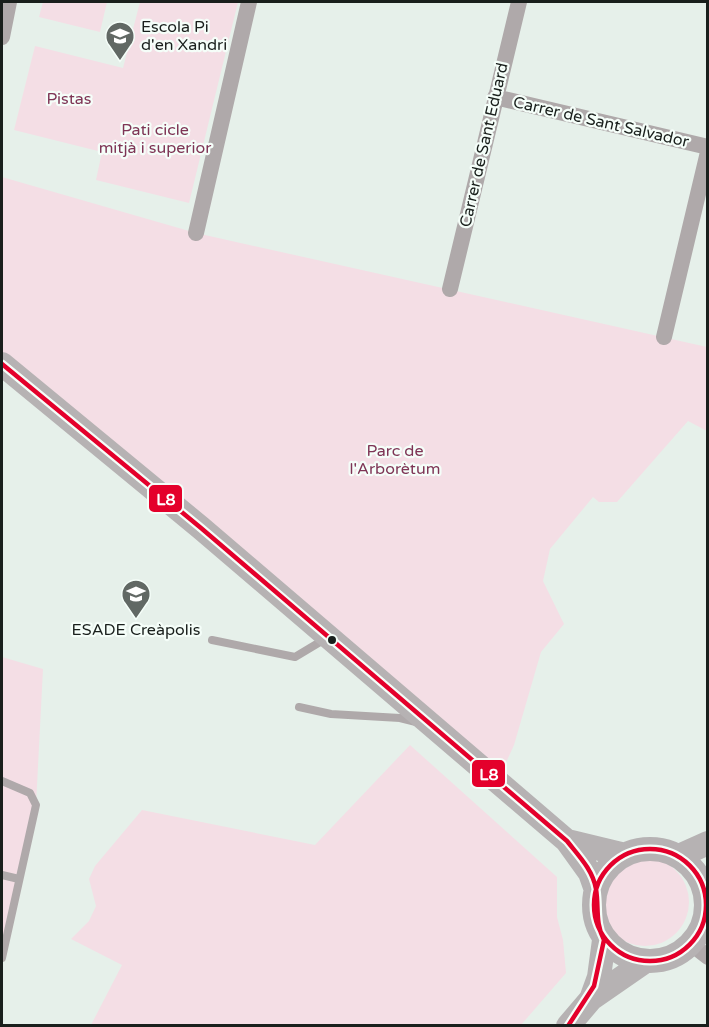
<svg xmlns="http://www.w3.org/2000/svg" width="709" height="1027" viewBox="0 0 709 1027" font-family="'Varela Round',sans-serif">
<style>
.green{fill:#f4dee5}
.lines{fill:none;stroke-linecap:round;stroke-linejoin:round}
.lane{stroke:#afa9aa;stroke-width:8}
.street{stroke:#afa9aa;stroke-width:16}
.secondary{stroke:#b6b2b3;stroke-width:24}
.bus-1-casing{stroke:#f5fef9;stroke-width:9}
.bus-1{stroke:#e4002b;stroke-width:4.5}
.bus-dot{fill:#191f1c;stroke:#f5fef9;stroke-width:2}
.labels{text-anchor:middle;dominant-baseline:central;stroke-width:4.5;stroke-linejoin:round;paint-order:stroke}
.poi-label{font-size:16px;fill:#191f1c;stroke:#f5fef9;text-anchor:start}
.park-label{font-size:16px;fill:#7e3455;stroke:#f5fef9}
.street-label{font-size:16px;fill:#191f1c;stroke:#f5fef9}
.line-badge{stroke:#f5fef9;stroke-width:2}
.badge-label{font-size:16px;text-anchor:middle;font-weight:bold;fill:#fff}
</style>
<rect width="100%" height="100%" fill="#e6f0ea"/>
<!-- green -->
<path class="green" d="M43 2H107L100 32 39 17Z
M140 2H238L189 203 96 180 102 152 14 130 35 46 123 68Z
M2 177 196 233 707 347V431L688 421 617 502H599L593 497 550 549 543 581 564 624 541 652 514 745 498 780 2 359Z
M2 657 43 669 36 805 2 958Z
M410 745 557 877V917L563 940 566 973 521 1025H91L122 965 71 939 89 921 96 906 89 879 95 866 142 810 315 845Z
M601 902a44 44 0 1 1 88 0a44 44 0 1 1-88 0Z"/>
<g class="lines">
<!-- lane -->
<path class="lane" d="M212 640 295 657 325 639
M299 707 331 714 400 718 416 722
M2 781 30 793 36 805 2 958
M2 875 19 879"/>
<!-- street -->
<path class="street" d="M2 37 9 2
M495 97 708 147
M196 233 249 2
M450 289 519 2
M664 337 708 152
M690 943 708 957"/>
<!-- secondary -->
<path class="secondary" d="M2 364 201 528 567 841 590 873 596 890
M567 841 625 855
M594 905a56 56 0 1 1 112 0a56 56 0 1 1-112 0Z
M679 856 708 843
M591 999 599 977 604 940
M568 1026 591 999 643 963"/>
<!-- bus-1 casing -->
<g class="bus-1-casing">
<path id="bus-1" d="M2 364 201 528 567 841C578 855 593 870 596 889 599 907 595 923 604 940
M594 905a56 56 0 1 1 112 0a56 56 0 1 1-112 0Z
M568 1026 594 986 604 940"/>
</g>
<!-- bus-1 -->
<use href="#bus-1" class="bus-1"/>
</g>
<!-- icons -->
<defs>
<g id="school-pin" transform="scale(1.5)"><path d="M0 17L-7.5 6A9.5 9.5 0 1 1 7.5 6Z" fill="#616864" stroke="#f5fef9"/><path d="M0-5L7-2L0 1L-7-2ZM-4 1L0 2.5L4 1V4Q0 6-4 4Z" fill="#fff"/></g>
<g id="university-pin" transform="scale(1.5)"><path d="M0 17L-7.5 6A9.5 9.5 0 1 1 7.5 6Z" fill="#616864" stroke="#f5fef9"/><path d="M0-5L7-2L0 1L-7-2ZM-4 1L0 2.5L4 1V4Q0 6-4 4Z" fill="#fff"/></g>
</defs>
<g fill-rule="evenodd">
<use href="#school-pin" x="120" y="36"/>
<use href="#university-pin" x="136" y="594"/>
</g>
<!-- markers -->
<circle class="bus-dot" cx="332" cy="640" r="5"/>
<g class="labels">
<!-- poi labels -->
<g class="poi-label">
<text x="141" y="27">Escola Pi<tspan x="141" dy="18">d'en Xandri</tspan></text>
<text x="136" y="630" text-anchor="middle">ESADE Creàpolis</text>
</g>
<!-- park labels -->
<g class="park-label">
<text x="69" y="99">Pistas</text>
<text x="155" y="130">Pati cicle<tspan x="155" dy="18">mitjà i superior</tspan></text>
<text x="395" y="451">Parc de<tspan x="395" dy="18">l'Arborètum</tspan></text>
</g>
<!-- street labels -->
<g class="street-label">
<text transform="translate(601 122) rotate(13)">Carrer de Sant Salvador</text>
<text transform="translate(484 145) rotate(-77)">Carrer de Sant Eduard</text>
</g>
</g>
<g class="line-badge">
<rect x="148" y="484" width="35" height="29" rx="6" fill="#e4002b"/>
<rect x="471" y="759" width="35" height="29" rx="6" fill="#e4002b"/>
</g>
<g class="badge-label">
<text x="166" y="505">L8</text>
<text x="489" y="780">L8</text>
</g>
<!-- border -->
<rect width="709" height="1027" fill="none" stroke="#191f1c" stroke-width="6"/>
</svg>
